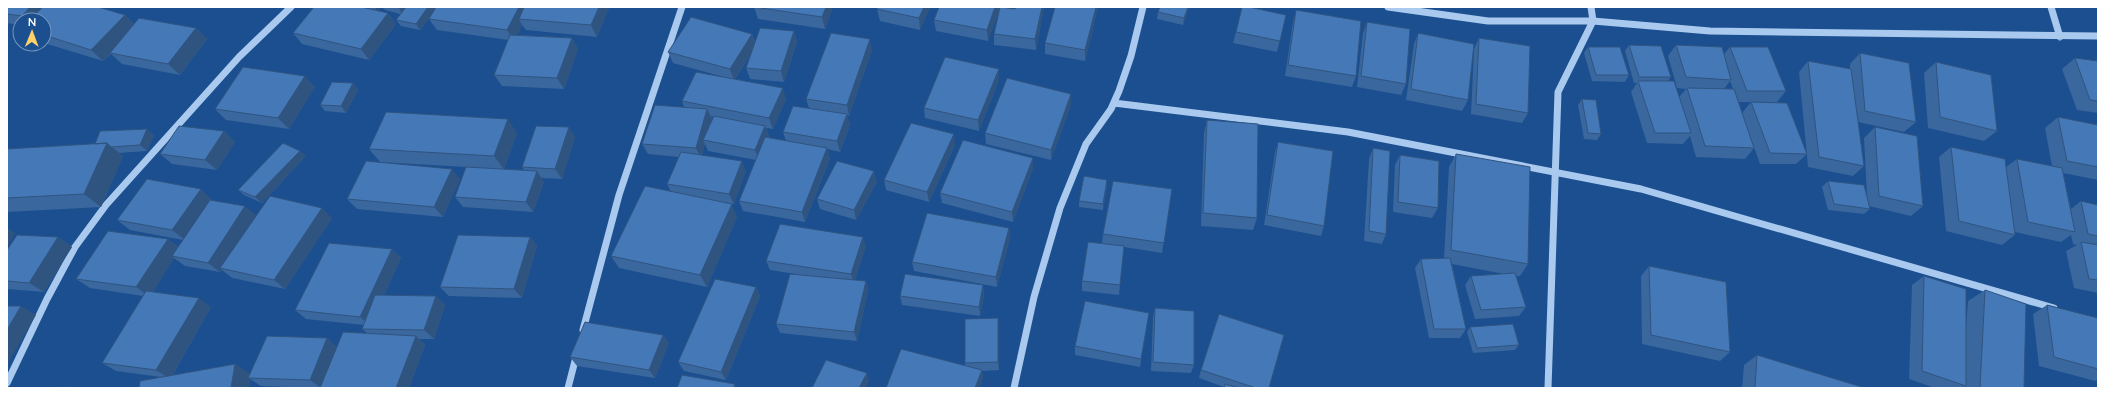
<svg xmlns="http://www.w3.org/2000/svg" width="2105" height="395" viewBox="0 0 2105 395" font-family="Lato,sans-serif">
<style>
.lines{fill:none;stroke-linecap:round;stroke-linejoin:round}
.minor{stroke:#a9c9ee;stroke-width:7}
.wall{fill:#3a679d;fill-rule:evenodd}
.shaded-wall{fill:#305480}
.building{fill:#4478b7;stroke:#305480}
</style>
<rect width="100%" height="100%" fill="#1b4f8f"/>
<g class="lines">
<!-- minor -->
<path class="minor" d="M1388 7 1488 21H1593L1710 31 2098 36
M2051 7 2060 37
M1114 103 1348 132 1641 189 2054 308
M583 330 619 195 682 7
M7 383 47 299 75 247 106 205 239 57 291 7
M568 388 577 353
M1014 388 1034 297 1060 208 1086 144 1111 109 1119 91 1131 56 1143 7
M1548 388 1558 92 1593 21 1591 7"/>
</g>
<!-- wall -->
<path class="wall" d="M7 7 125 15 134 24 196 28 207 39 180 75 122 64 111 54 103 61 44 43V20H20V25L7 23Z
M314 7H381L378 11 388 13 396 24 369 60 302 44 293 33Z
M382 7H609V8L597 37 526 30 522 25 517 35 572 38 578 49 564 89 502 86 494 75 508 40 437 30 429 19 433 13 420 30 401 26 396 20 400 14 385 10Z
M754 7H833L825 29 758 19Z
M930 7 920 30 880 21 877 9Z
M939 7H1001L1015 9 1016 7H1044L1036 50 994 45V34L1000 8 988 41 936 31 934 20Z
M1055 7H1098L1085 61 1045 54V43Z
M1160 7H1189L1183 25 1157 19 1158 12Z
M1296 10 1356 76 1352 87 1285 76 1293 22Z
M1286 15 1277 52 1233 43 1236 32Z
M1367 22 1406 84 1401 95 1357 87 1363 33Z
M794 31 797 42 784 82 750 79 746 68 751 54 735 79 786 99 773 129 766 128 769 136V138L786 141 783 132 809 108 806 99 872 50 849 116 847 115 850 125 840 152 827 149 830 159 805 222 743 211 739 201 756 160 708 151 705 144 702 155 746 171 734 204 716 201 737 217 707 287 619 268 611 256 671 192 667 184 679 157 648 154 642 144 684 107 682 101 720 76 673 63 668 52 752 34 755 42ZM711 116 714 117 710 124 712 119Z
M1418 33 1468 100 1462 111 1406 100 1414 44Z
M1479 38 1528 113 1522 123 1471 114 1474 49Z
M1629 45 1671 77 1668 81 1679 97 1686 89 1677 88 1668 56 1676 45 1724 54 1730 47 1786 91 1777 102H1739L1742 113 1751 102 1807 154 1796 164H1760L1749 133 1754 148 1745 159 1696 157 1690 136 1683 144 1647 143 1631 92 1637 83H1634L1625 51ZM1730 81 1733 89H1724Z
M1588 47 1629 75 1625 82 1592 81 1584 53Z
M1860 53 1916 122 1904 132 1858 122 1864 166 1853 176 1808 167 1799 72 1808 61 1850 69V64Z
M2075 58 2098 61V113L2077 110 2062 69Z
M1936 62 1997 131 1984 141 1928 128 1924 73Z
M999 80 979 131 925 118 924 108Z
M353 83 358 90 346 113 325 111 320 105Z
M315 87 289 129 226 120 215 109Z
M1582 99 1601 134 1597 140 1584 139 1578 105Z
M1071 105 1051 160 986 144 985 133Z
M2058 117 2098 125V180L2063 173 2071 209 2081 201 2098 205V293L2074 288 2066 251 2077 245 2073 244 2071 235 2061 242 2015 232V235L2002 245 1946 231 1939 157 1951 147 2006 167 2017 159 2052 166 2045 128Z
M1207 120 1257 218 1253 230 1201 226 1204 133Z
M1875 127 1923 206 1911 216 1869 206 1870 209 1864 214 1828 210 1822 187 1828 181 1867 197 1864 138Z
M224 131 235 142 217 170 172 164 160 154Z
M517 133 504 169 525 171 522 167 575 137 562 179 541 178 544 182 533 212 463 207 455 197 466 167 380 162 369 149Z
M154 135 147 151 118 153 123 156 101 207 7 212V149L95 144Z
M1278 142 1324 226 1321 236 1264 225 1275 152Z
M955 145 929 202 886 190 884 180Z
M1373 148 1386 234 1382 244 1364 241 1369 159Z
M1456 154 1528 264 1520 276H1516L1526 307 1519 316 1475 319 1465 285 1471 276 1504 274 1452 264 1466 329 1460 338H1429L1415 268 1421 259H1444L1449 167Z
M1400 155 1438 208 1432 218 1393 212 1395 165Z
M306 156 262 203 244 195 238 190Z
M1033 158V168L1013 222 942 203 940 193Z
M460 179 443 217 357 209 347 199Z
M877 182 856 220 820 209 817 199Z
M1107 185 1103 210 1079 207V201Z
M1172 189 1162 253 1124 247 1119 295 1082 291V281L1102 243 1103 234Z
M212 200 257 216 332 218 285 289 232 278 222 270 220 272 185 266 174 258 153 292 211 307 172 376 235 364 250 374 327 338 337 347 367 333 362 329 364 325 306 319 295 310 392 249 401 258 384 295 436 296 445 305 434 339H419L425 345 409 388H312L261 386 250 379 249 388H139L161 377 116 371 102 363 143 296 90 288 76 279 168 239 178 247 183 240 130 230 117 220Z
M1009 228 1010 238 997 287 914 271 912 262Z
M58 237 72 247 44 292 7 289V250Z
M530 237 537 246 522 298 449 296 440 287Z
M866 246 855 280 866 281 868 291 857 341 780 333 776 324 796 274 770 270 766 261Z
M1649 266 1730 352 1720 361 1642 344 1641 276Z
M1924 276 1966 328 1968 301 1985 290 2024 388H1935L1909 379 1912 285Z
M983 285 984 295 980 316 902 305 900 296Z
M756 287 760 296 726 380 684 371 678 362Z
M2047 305 2098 318V380L2095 381 2039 366 2033 314Z
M1155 308 1194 365 1191 373 1151 371 1153 317Z
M1149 313 1140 367 1075 355V346Z
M998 318 999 327V370L982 371 983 378 979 388H886L965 366V363Z
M1470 327 1519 345 1515 350 1473 353 1467 332Z
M663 335 669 343 655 378 577 366 570 357Z
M1757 355 1865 388H1742L1744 365Z
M1201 370 1269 388H1223L1224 387 1199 378Z"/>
<!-- shaded-wall -->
<path class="shaded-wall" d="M30 7H53L42 20H26L22 16Z
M374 7H381L378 11Z
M400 7H409L403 15 399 8Z
M428 7H437L420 30 416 24Z
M519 7H532L519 19 522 25 514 41 507 30Z
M599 7 609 8 597 37 591 25Z
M826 7H833L825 29 822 17Z
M924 7H930L920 30 919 18Z
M995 7H1000L988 41 987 30Z
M1042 7H1044L1036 50 1035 39Z
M1096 7H1098L1085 61V50Z
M1188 7H1189L1183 25 1184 18Z
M388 13 396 24 369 60 361 49Z
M125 15 137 27 103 61 91 50Z
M196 28 207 39 180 75 168 64Z
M794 31 797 42 784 82 781 71Z
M752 34 756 46 734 80 730 69Z
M572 38 578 49 564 89 557 78Z
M870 39 872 50 849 116 847 105Z
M999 69V80L979 131 978 120Z
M305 76 315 87 289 129 278 118Z
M353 83 358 90 346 113 341 106Z
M783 88 786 99 773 129 769 118Z
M1071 94V105L1051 160V150Z
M707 109 712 119 706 141 703 140 705 144 701 158 696 148Z
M847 114 850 125 840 152 837 141Z
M508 119 517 133 504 169 494 156Z
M765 126 769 136 759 161 755 150Z
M569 127 575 137 562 179 555 169Z
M147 129 154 135 147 151 140 145Z
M224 131 235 142 217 170 205 160Z
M954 134 955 145 929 202 927 192Z
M107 143 123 156 101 207 84 194Z
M827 148 830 159 805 222 802 212Z
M300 151 306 156 262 203 255 197Z
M1033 158V168L1013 222 1012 212Z
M742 161 746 171 734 204 729 194Z
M452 169 460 179 443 217 434 207Z
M537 171 544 182 533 212 526 202Z
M874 171 877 182 856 220 854 210Z
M1107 180V185L1103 210V204Z
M201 189 212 200 185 240 172 230Z
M732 204 737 217 707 287 700 275Z
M245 206 257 216 220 268 222 270 220 272 208 263Z
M322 208 332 218 285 289 274 280Z
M7 228 15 233 7 247Z
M1009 228 1010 238 997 287 996 277Z
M58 237 72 247 44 292 29 283Z
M530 237 537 246 522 298 514 289Z
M863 237 866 246 854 284 851 274Z
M168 239 180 249 172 256 174 258 150 297 136 287Z
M392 249 401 258 370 325 360 317Z
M866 281 868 291 857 341 854 332Z
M983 285 984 295 980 316 979 307Z
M756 287 760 296 726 380 721 372Z
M436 296 445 305 434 339 424 330Z
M199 298 211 307 170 379 156 370Z
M21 306 36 315 7 365V330Z
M998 318 999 327V370L998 362Z
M663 335 669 343 655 378 649 370Z
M416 336 425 345 409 388H396Z
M327 338 337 347 321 388 310 380Z
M235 364 251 374 248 378 250 379 249 388H231Z
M982 370 983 378 979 388H975Z
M867 373 869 381 866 388H859Z
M735 384 737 388H733Z"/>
<!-- building -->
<path class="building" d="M7 7H30L22 16 7 14Z
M43 7H98L125 15 91 50 44 35V20H29Z
M314 7H361L388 13 361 49 293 33Z
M406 7H428L416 24 396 20Z
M436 7H519L507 30 429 19Z
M524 7H599L591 25 519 19Z
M754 7H826L822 17Z
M879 7H924L919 18 877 9Z
M939 7H995L987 30 934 20Z
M1000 7 1015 9 1016 7H1042L1035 39 994 34Z
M1055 7H1096L1085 50 1045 43Z
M1160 7H1188L1184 18 1158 12Z
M1242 7H1249L1286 15 1280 41 1236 32Z
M1296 10 1361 21 1356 76 1288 65Z
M691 17 752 34 730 69 668 52Z
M139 18 196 28 168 64 110 53Z
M1367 22 1410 29 1406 84 1361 76Z
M760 28 794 31 781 71 746 68Z
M831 33 870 39 847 105 806 99Z
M1418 33 1474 44 1468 100 1411 89Z
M510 35 572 38 557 78 494 75Z
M1479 38 1530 46 1528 113 1476 104Z
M1629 45 1661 46 1671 77H1639Z
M1676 45 1722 47 1731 80 1686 77Z
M1588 47H1620L1629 75H1596Z
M1730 47H1768L1786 91H1747Z
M1860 53 1909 63 1916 122 1865 111Z
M945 57 999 69 978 120 924 108Z
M2075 58 2098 61V101L2090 100Z
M1808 61 1851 69 1864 166 1819 157Z
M1936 62 1991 75 1997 131 1940 117Z
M243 67 305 76 278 118 215 109Z
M696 72 783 88 769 118 682 101Z
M1007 78 1071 94 1051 150 985 133Z
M1638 81H1674L1691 133H1655Z
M332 82 353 83 341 106 320 105Z
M1687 88 1734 89 1754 148 1705 146Z
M1582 99 1596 100 1601 134 1588 133Z
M1751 102 1787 103 1807 154 1770 153Z
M655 105 707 109 696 148 642 144Z
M793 106 847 114 837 141 783 132Z
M386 112 508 119 494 156 369 149Z
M714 116 765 126 755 150 703 140Z
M2058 117 2098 125V167L2067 161Z
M1207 120 1258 124 1257 218 1203 213Z
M911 123 954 134 927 192 884 180Z
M179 126 224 131 205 160 160 154Z
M536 126 569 127 555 169 522 167Z
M1875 127 1917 136 1923 206 1879 196Z
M147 129 140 145 111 147 107 143 95 144 100 131Z
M765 137 827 148 802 212 739 201Z
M963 140 1033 158 1012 212 940 193Z
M1278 142 1333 151 1324 226 1267 215Z
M107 143 84 194 7 198V149Z
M283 143 300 151 255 197 238 190Z
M1951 147 2005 159 2015 235 1959 221Z
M1373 148 1390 151 1386 234 1369 231Z
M681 152 742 161 729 194 667 184Z
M1456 154 1530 167 1528 264 1451 250Z
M1400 155 1439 161 1438 208 1398 202Z
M2017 159 2062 168 2075 232 2028 222Z
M366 161 452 169 434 207 347 199Z
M837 161 874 171 854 210 817 199Z
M466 167 537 171 526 202 455 197Z
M1084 176 1107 180 1103 204 1079 201Z
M147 179 201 189 172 230 117 220Z
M1113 181 1172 189 1164 243 1103 234Z
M1828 181 1864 185 1870 209 1834 204Z
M645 186 732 204 700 275 611 256Z
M270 196 322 208 274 280 220 268Z
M210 200 245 206 208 263 172 256Z
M2081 201 2098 205V236L2088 234Z
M927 213 1009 228 996 277 912 262Z
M780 224 863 237 851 274 766 261Z
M108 231 168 239 136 287 76 279Z
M17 235 58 237 29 283 7 281V250Z
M458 235 530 237 514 289 440 287Z
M1088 242 1124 246 1120 285 1082 281Z
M2081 242 2098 245V280L2089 279Z
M329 243 392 249 360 317 295 310Z
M1450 258 1466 329H1434L1421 259Z
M1649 266 1726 282 1730 352 1651 335Z
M1515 273 1526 307 1481 310 1471 276Z
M790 274 866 281 854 332 776 324Z
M905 274 983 285 979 307 900 296Z
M1924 276 1966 289V386L1922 371Z
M715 279 756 287 721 372 678 362Z
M1985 290 2026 304 2024 388H1980Z
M146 291 199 298 156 370 102 363Z
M375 295 436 296 424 330 362 329Z
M1085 301 1149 313 1141 359 1075 346Z
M2047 305 2098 318V369L2054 357Z
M7 306H21L7 330Z
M1155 308 1194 311V365L1153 362Z
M1219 314 1284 335 1269 388H1256L1201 370Z
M998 318V362L965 363V319Z
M585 322 663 335 649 370 570 357Z
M1513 324 1519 345 1477 348 1470 327Z
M343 332 416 336 396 388H320Z
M267 336 327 338 310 380 248 378Z
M901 349 982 370 975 388H886Z
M1757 355 1865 388H1755Z
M826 360 867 373 859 388H812Z
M235 364 231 388H139L140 381Z
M682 375 735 384 733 388H677Z
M1225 384 1240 388H1224Z
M69 387 68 388H40Z"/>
<!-- border -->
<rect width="2105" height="395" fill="none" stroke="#ffffff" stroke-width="16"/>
<!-- north arrow -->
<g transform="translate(32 32) rotate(1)"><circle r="19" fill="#1b4f8f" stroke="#7695bc"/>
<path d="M0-3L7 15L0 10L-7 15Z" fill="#ffd166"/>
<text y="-6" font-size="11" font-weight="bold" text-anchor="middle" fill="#ffffff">N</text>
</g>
</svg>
